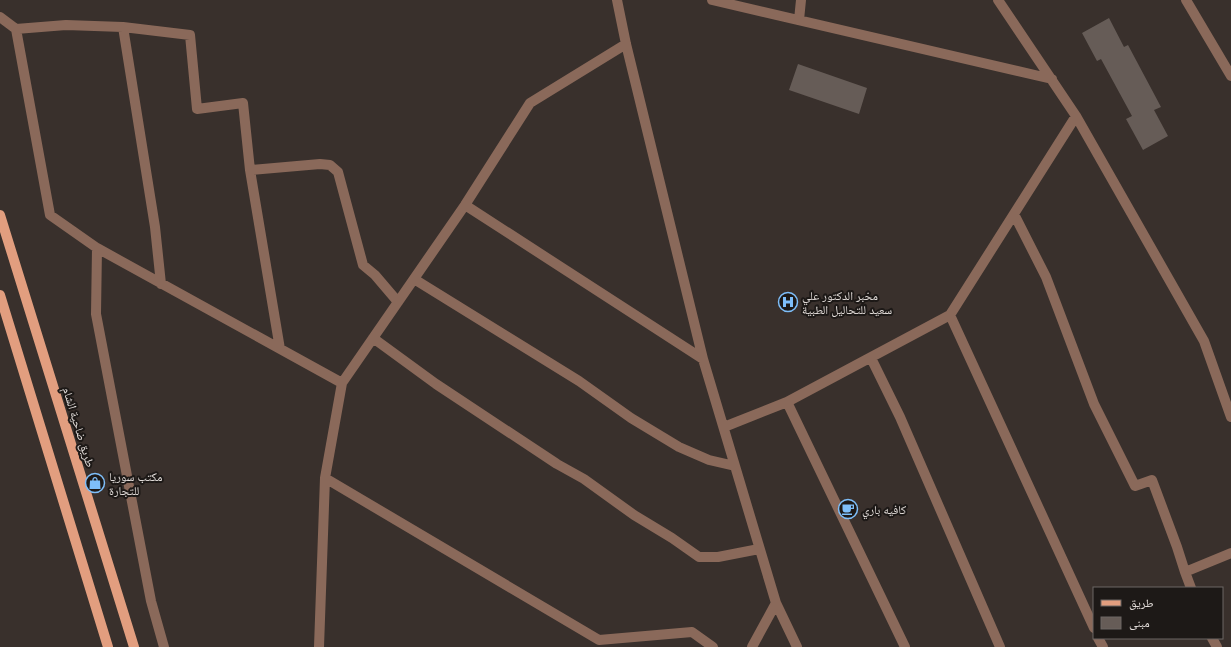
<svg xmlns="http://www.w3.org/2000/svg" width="1231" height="647" viewBox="0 0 1231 647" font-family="'Noto Sans','Noto Naskh Arabic',sans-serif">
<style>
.building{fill:#665c57}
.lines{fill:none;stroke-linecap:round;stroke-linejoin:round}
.minor{stroke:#8a695a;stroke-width:10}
.major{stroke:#e29e7f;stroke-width:10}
.labels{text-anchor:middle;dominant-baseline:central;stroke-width:4;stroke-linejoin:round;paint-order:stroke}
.poi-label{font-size:12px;fill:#e3ddda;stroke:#1d1917;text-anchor:start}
.street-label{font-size:12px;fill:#e3ddda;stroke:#1d1917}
</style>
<rect width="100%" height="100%" fill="#39302c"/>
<!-- building -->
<path class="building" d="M1109 18 1124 47 1128 45 1161 107 1154 110 1168 136 1143 150 1126 119 1132 116 1101 59 1097 61 1082 33Z
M798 64 867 88 859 114 789 90Z"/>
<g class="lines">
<!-- minor -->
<path class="minor" d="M617 0 626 44 703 359 776 603 752 647
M712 0 1052 79
M998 0 1076 116 1204 341 1231 417
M1186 0 1231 76
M0 17 16 29 50 215 97 248 342 383
M799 20 801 0
M123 27 155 227 161 284
M16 29 66 25 123 27 190 35 197 109 243 103 250 170
M465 205 703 359
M1014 214 1046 277 1094 404 1135 486 1152 480 1177 547 1185 572
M97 248 96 314 151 601 164 647
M414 279 579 381 631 418 679 447 709 460 735 466
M950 315 1094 628
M373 338 436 384 557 464 584 479 634 515 672 538 699 557H718L759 549
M280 349 250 170 320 164 330 165 338 172 363 265 375 275 398 302
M871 358 900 417 1000 647
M787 402 905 647
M724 427 787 402 950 315 1076 116
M325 478 599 640 692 632 713 647
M1191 588 1185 572 1231 553
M776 603 797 647
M1098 638 1103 647
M1212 638 1217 647
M319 647 325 478 342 383 465 205 530 103 626 44"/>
<!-- major -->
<path class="major" d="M0 215 134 647
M0 295 108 647"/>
</g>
<!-- icons -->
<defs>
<g id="hospital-ring" transform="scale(1)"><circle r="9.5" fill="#1d1917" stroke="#7ebef9" stroke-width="1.5"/><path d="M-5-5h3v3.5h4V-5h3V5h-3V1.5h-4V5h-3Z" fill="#7ebef9"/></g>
<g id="shop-ring" transform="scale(1)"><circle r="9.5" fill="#1d1917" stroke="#7ebef9" stroke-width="1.5"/><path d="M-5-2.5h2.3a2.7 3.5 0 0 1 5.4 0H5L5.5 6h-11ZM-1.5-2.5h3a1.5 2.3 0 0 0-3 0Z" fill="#7ebef9"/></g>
<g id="cafe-ring" transform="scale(1)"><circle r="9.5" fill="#1d1917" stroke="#7ebef9" stroke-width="1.5"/><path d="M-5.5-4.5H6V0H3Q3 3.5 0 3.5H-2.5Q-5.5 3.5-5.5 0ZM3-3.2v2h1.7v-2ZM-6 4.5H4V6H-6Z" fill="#7ebef9"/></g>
</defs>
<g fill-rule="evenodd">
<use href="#hospital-ring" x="788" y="302"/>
<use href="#shop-ring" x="95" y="483"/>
<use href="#cafe-ring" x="848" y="509"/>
</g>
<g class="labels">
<!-- poi labels -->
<g class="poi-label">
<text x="802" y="295">مخبر الدكتور علي<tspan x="802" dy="14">سعيد للتحاليل الطبية</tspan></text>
<text x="109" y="476">مكتب سوريا<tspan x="109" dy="14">للتجارة</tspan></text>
<text x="862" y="509">كافيه باري</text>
</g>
<!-- street labels -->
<g class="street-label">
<text transform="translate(79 427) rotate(73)">طريق ضاحية الشام</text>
</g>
</g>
<!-- legend -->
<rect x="1093" y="587" width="130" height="52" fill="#1d1917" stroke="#6c6765"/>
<rect x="1101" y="600" width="20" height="6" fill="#e29e7f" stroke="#6c6765"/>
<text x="1129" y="607" font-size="12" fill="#e3ddda">طريق</text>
<rect x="1101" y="617" width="20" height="12" fill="#665c57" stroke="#6c6765"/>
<text x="1129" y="627" font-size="12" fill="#e3ddda">مبنى</text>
</svg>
